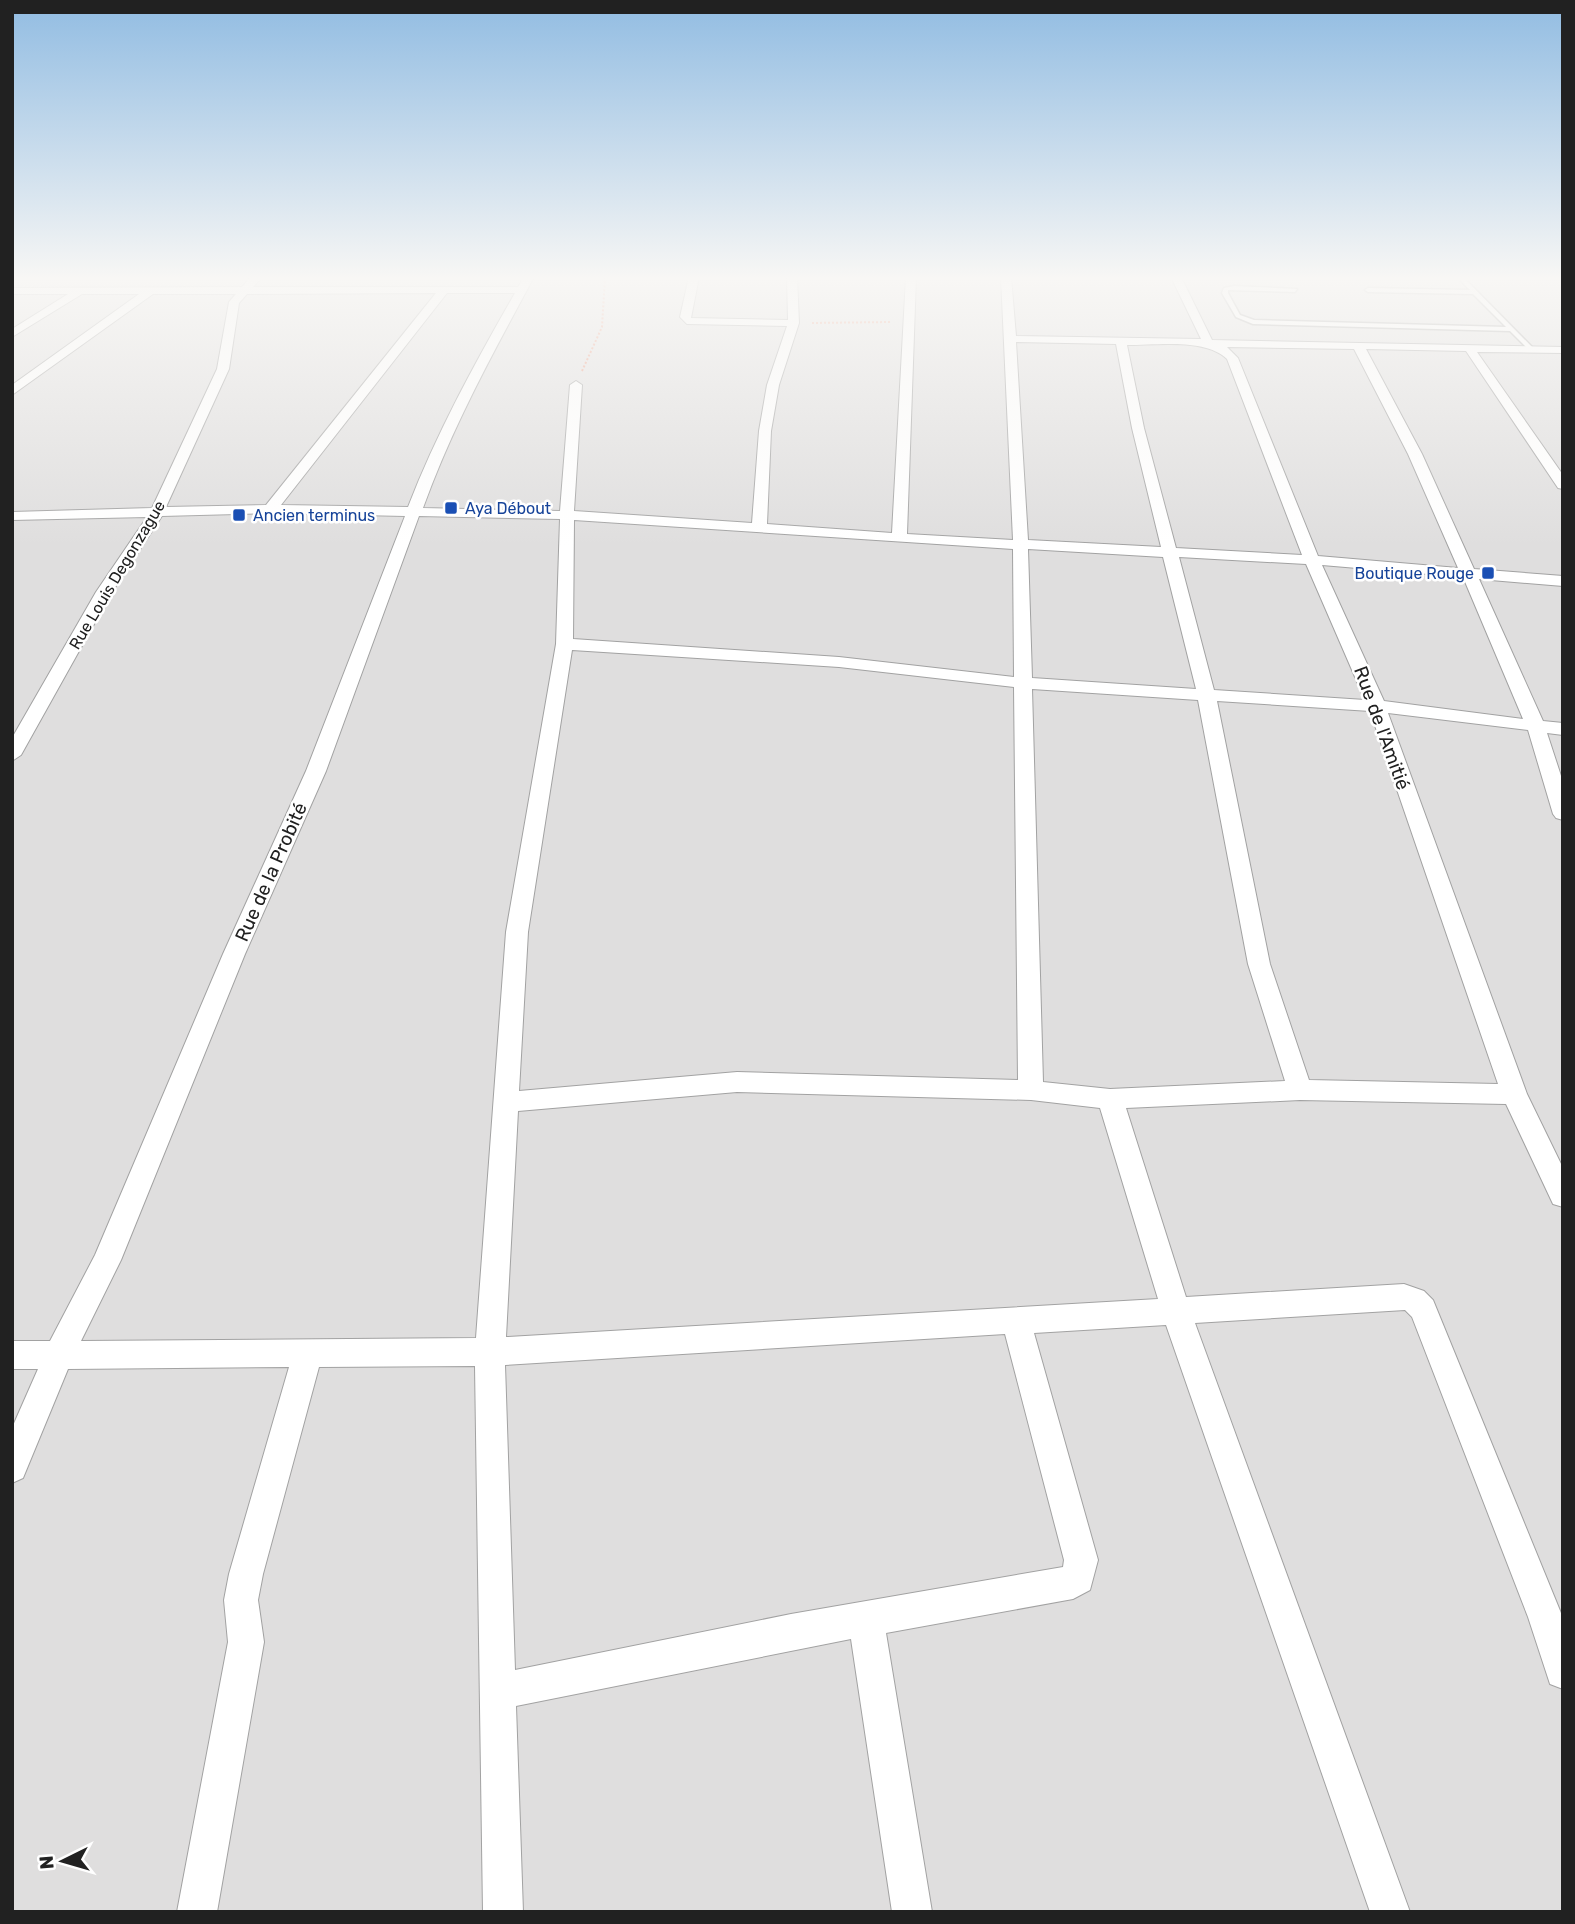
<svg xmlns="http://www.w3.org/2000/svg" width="1575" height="1924" viewBox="0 0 1575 1924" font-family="Rubik,sans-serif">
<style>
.residential{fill:#dfdede}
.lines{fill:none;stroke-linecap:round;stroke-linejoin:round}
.lane-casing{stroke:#a2a2a2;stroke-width:3}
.street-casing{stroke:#a2a2a2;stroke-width:2}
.path{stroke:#eb987e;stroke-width:2;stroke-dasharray:2 2;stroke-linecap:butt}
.lane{fill:#fff;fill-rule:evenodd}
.street{fill:#fff;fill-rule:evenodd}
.transit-dot{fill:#1a4fb4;stroke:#fff;stroke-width:2.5}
.labels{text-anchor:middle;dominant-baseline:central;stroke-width:5;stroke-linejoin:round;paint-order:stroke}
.far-transit-label{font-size:16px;fill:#164399;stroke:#fff;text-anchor:start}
.far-street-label{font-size:16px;fill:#212121;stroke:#fff}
.street-label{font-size:19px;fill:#212121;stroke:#fff}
</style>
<rect width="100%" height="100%" fill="#f0eee8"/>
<!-- residential -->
<path class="residential" d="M12 277H1563V1912H12Z"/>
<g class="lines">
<!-- lane casing -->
<g class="lane-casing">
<path id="lane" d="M1457 277H1463L1534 349V351H1530L1510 331 1253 324 1236 317 1222 293 1224 288 1234 286 1297 289 1295 292 1228 290V293L1240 315 1254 320 1506 327 1473 294 1368 292 1365 290 1368 288 1470 290Z"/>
</g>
<!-- street casing -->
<g class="street-casing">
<path id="street" d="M251 277H262L253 287H518L524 277H534C494 351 452 427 423 508L560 511 570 385 576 381 582 385 574 511 752 523 759 431 767 385 787 326 687 324 680 317 689 277H699L691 318 788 320 787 277H797L799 323 779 385 771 431 767 524 892 533 906 277H916L907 534 1013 540 1001 277H1011L1016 336 1201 339 1171 277H1181L1212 340 1563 347V353L1477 352 1563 475V489L1558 488 1466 351 1366 349 1422 454 1474 569 1563 576V586L1479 579 1543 721 1563 723V735L1547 733 1563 782V820L1556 818 1553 814 1528 730 1388 713 1527 1094 1563 1168V1207L1553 1204 1506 1104 1300 1100 1126 1108 1186 1297 1404 1284 1424 1291 1433 1300 1563 1618V1689L1550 1684 1528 1617 1412 1317 1405 1310 1195 1323 1410 1912H1370L1166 1325 1034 1333 1098 1560 1090 1590 1073 1599 886 1633 932 1912H892L851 1639 516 1706 523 1912H483L475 1366 319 1367 263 1574 258 1600 264 1642 217 1912H177L228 1642 224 1600 229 1574 289 1367 68 1369 23 1478 12 1483V1428L38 1369H12V1341H50L95 1255 223 954 306 771 405 516 270 513 162 516 112 592 21 755 12 761V738L96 592 147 517 12 520V512L152 508 217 369 229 302 236 294H153L12 395V385L139 294H82L12 337V329L68 294H12V288L242 287ZM436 293 266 505 166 507 229 369 239 303 247 294ZM447 293H515C475 363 437 432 408 507L281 505ZM1016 342 1116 344 1132 428 1161 547 1028 540ZM1127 345C1156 345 1206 338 1227 359L1302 555 1176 548 1144 428ZM1227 347 1354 349 1408 454 1458 568 1318 556 1238 358ZM419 516 560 519 556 644 506 932 476 1338 81 1341 121 1260 245 954 326 771ZM574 520 1013 549 1014 677 839 657 573 639ZM1028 549 1163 557 1196 689 1032 678ZM1179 557 1306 564 1365 700 1214 690ZM1322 565 1463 577 1523 719 1384 701ZM572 650 839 667 1014 687 1018 1080 737 1072 519 1091 528 932ZM1032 689 1198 700 1248 964 1285 1081 1110 1089 1043 1082ZM1217 701 1370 711 1498 1084 1309 1080 1270 964ZM737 1092 1031 1100 1100 1108 1158 1299 506 1337 518 1111ZM1005 1334 1064 1560 1063 1567 791 1614 515 1670 505 1365Z"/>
</g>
<!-- path -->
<path class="path" d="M812 323 891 322
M582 371 602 327 605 277"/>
<!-- lane -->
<use href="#lane" class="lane"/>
<!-- street -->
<use href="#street" class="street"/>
</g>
<!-- sky -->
<linearGradient id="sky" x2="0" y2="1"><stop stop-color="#91bce2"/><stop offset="0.51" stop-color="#f8f7f5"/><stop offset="1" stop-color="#f8f7f5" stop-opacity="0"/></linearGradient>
<rect width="1575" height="546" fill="url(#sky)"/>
<!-- markers -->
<g class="transit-dot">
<rect x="444" y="501" width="14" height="14" rx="3.5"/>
<rect x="232" y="508" width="14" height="14" rx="3.5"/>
<rect x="1481" y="566" width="14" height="14" rx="3.5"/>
</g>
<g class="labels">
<!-- far-transit labels -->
<g class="far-transit-label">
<text x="465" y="508">Aya Débout</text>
<text x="253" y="515">Ancien terminus</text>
<text x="1474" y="573" text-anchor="end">Boutique Rouge</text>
</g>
<!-- far-street labels -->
<g class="far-street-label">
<text transform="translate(117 575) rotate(-59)">Rue Louis Degonzague</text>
</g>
<!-- street labels -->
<g class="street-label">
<text transform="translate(1382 728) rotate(70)">Rue de l'Amitié</text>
<text transform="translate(271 872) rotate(-66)">Rue de la Probité</text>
</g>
</g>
<!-- border -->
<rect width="1575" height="1924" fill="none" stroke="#212121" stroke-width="28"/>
<!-- north arrow -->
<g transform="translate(63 1861) rotate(265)" stroke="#ffffff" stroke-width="5" paint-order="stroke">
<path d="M0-5L12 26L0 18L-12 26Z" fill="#212121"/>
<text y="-10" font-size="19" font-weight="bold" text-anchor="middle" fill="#212121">N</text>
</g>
</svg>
